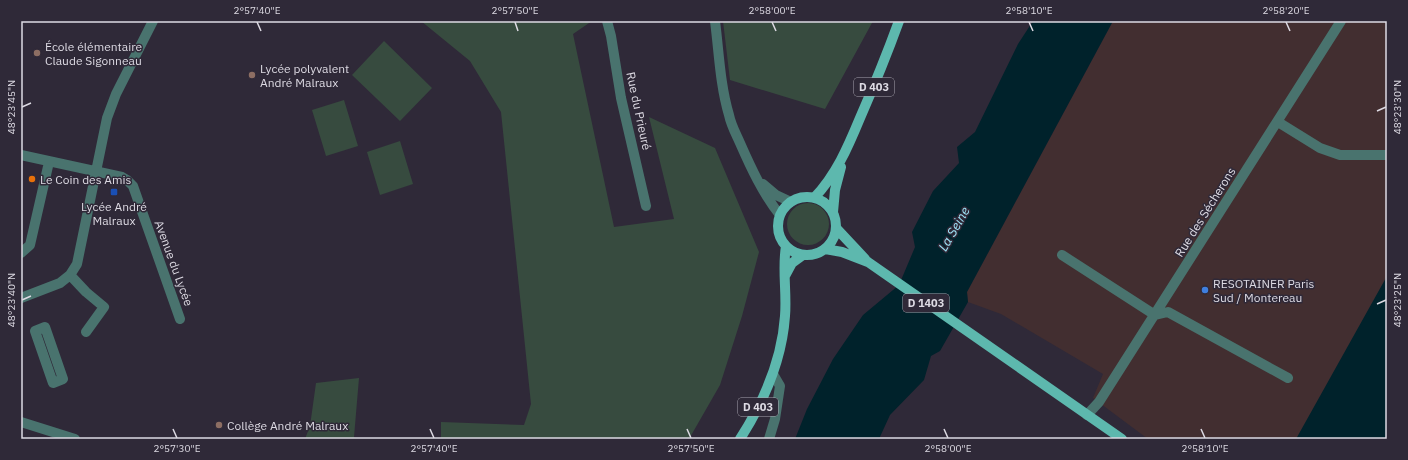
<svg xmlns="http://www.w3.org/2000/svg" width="1408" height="460" viewBox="0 0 1408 460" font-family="'IBM Plex Sans',sans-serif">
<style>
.industrial{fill:#422e30}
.green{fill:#374b3f}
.water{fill:#00222b}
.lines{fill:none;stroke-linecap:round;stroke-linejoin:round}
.minor{stroke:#49736e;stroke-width:10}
.major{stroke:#5db8ae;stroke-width:10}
.ticks{fill:none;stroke:#dddae3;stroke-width:1.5}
.education-dot{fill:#8d6e63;stroke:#2f2938;stroke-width:1.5}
.food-dot{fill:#e8710a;stroke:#2f2938;stroke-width:1.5}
.transit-dot{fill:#1a4fb4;stroke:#2f2938;stroke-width:1.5}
.shop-dot{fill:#3f7fe0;stroke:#2f2938;stroke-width:1.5}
.labels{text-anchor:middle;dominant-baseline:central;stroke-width:3;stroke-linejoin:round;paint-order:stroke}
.shield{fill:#2f2938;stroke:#a9a5b0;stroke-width:1}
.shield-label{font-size:11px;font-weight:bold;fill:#dddae3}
.poi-label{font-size:12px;fill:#dddae3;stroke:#2f2938;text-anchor:start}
.street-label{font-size:12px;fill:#dddae3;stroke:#2f2938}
.water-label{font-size:13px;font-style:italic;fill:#9fe5f8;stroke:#2f2938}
.neatline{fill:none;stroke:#dddae3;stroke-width:1.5}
.ticks-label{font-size:10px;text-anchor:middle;fill:#dddae3}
</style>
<rect width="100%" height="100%" fill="#2f2938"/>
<!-- industrial -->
<path class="industrial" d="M1113 21H1387V439H1148L1093 398 1103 374 1001 314 968 302 967 292Z"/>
<!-- green -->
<path class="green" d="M421 21H592L573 34 614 227 674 219 649 117 715 148 759 252 742 316 720 385 689 439H441V422L524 425 531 404 501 112 470 61Z
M723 21H873L825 109 730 80Z
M384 41 432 88 400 121 352 75Z
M344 100 358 146 326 156 312 110Z
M400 141 413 184 380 195 367 152Z
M787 224a21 21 0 1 1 42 0a21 21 0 1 1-42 0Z
M359 378 354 437 356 439H305L310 426 316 383Z"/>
<!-- water -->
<path class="water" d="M1033 21H1113L967 292 968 302 940 351 931 356 924 380 890 415 879 439H795L807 409 833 359 863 315 899 285 915 247 912 232 933 191 959 163 957 147 975 132 1018 44Z
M1387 276V439H1296Z"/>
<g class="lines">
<!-- minor -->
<path class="minor" d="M607 21 611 36 621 98 646 206
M715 21C719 52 720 85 729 115 731 125 736 134 740 143 751 168 763 194 780 215
M1278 122 1320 148 1340 155H1387
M21 155 122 177 127 180 133 186 180 319
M763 184 776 195 791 202
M21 253 30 245 49 162
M1062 255 1155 315 1168 312 1288 378
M70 275 86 292 104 307 86 332
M21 298 60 283 70 275 77 264 107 118 116 94 153 21
M45 327 63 379 53 383 35 331Z
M1087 415 1099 402 1341 21
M21 422 75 439
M769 439 775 419 780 386 773 374"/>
<!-- major -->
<path class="major" d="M778 226a29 29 0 1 1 58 0a29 29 0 1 1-58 0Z
M814 198C836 175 848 147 860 118 874 86 887 54 899 21
M833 212 835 190 841 167
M836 228 865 259
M825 249 842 252 868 262 1122 439
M785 276 792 263 803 255
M740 439C763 403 782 360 785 316 787 292 782 269 786 246"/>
</g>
<!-- ticks -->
<path class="ticks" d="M257 22 261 31M515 22 518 31M772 22 776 31M1029 22 1033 31M1286 22 1290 31M22 107 31 103M1377 111 1386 107M22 300 31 296M1377 304 1386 300M173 429 177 438M430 429 434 438M687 429 691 438M944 429 948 438M1201 429 1205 438"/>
<!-- markers -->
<g class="education-dot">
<circle cx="37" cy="53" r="4"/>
<circle cx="252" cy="75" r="4"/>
<circle cx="219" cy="425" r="4"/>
</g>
<circle class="food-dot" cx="32" cy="179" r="4"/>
<rect class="transit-dot" x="110" y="188" width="8" height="8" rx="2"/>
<circle class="shop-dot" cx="1205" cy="290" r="4"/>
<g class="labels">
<!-- shield labels -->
<g class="shield">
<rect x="854" y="78" width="40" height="18" rx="3"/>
<rect x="903" y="294" width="46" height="18" rx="3"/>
<rect x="738" y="398" width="40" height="18" rx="3"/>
</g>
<g class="shield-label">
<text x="874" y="87">D 403</text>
<text x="926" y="303">D 1403</text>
<text x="758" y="407">D 403</text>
</g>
<!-- poi labels -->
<g class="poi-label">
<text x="45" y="46">École élémentaire<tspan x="45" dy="14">Claude Sigonneau</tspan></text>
<text x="260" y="68">Lycée polyvalent<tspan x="260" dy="14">André Malraux</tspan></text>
<text x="40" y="179">Le Coin des Amis</text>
<text x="114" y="206" text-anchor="middle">Lycée André<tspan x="114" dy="14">Malraux</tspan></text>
<text x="1213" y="283">RESOTAINER Paris<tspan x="1213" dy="14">Sud / Montereau</tspan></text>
<text x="227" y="425">Collège André Malraux</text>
</g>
<!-- street labels -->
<g class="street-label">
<text transform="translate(639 111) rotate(78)">Rue du Prieuré</text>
<text transform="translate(1205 212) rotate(-58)">Rue des Sécherons</text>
<text transform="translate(174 263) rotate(70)">Avenue du Lycée</text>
</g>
<!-- water labels -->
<g class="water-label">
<text transform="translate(954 229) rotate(-60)">La Seine</text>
</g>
</g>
<!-- border -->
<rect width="1408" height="460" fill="none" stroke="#2f2938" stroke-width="44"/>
<rect x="22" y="22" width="1364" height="416" class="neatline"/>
<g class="ticks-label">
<text x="257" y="14">2°57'40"E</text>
<text x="515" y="14">2°57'50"E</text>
<text x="772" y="14">2°58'00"E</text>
<text x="1029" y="14">2°58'10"E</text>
<text x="1286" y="14">2°58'20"E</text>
<text transform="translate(11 107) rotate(-90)" y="4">48°23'45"N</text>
<text transform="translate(1397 107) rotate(-90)" y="4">48°23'30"N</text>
<text transform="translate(11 300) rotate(-90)" y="4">48°23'40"N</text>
<text transform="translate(1397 300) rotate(-90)" y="4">48°23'25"N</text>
<text x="177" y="452">2°57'30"E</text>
<text x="434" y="452">2°57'40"E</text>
<text x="691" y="452">2°57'50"E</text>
<text x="948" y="452">2°58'00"E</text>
<text x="1205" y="452">2°58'10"E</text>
</g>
</svg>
